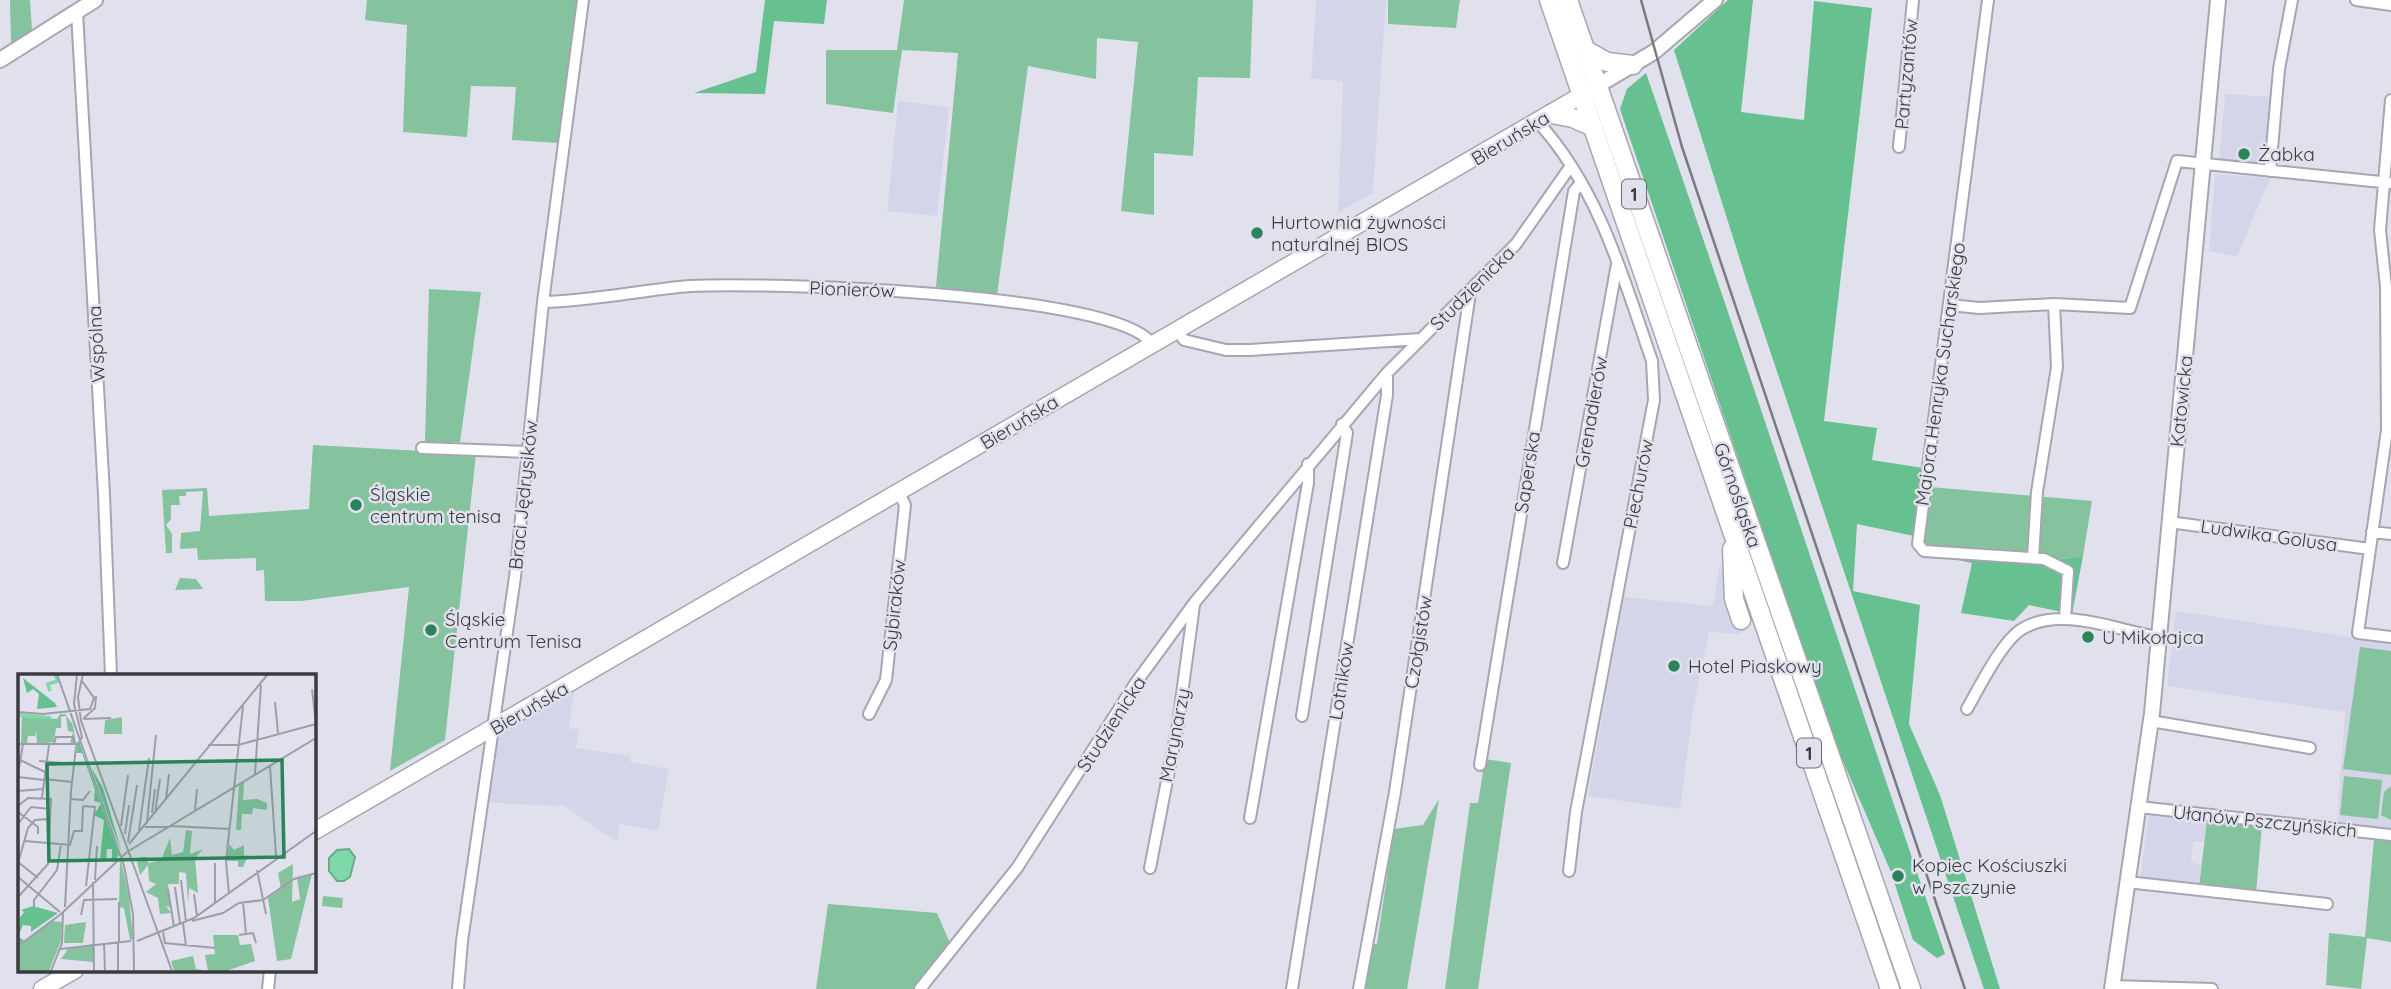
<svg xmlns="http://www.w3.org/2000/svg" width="2391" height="989" viewBox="0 0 2391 989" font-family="Quicksand,sans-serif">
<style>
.built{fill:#d5d5e9}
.green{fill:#85c29e}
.forest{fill:#66c08f}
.water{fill:#7ed8a7;stroke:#6aa988;stroke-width:2}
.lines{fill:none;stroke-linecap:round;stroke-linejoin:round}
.minor-casing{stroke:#a6a6b2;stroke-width:14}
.tertiary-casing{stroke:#a6a6b2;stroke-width:18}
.secondary-casing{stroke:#a6a6b2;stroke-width:19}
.primary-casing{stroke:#a6a6b2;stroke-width:21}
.minor{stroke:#fff;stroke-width:10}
.tertiary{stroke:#fff;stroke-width:14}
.secondary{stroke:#fff;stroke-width:16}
.primary{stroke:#fff;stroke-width:18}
.rail{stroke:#7a7a82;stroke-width:2.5}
.poi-dot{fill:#2b8459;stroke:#e1e1ee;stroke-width:2.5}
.labels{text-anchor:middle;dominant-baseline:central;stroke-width:5;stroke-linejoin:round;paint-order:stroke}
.shield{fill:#e1e1ee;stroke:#6c6c74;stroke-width:2}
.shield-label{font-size:18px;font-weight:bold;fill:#3a3a3f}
.street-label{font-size:19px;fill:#3a3a3f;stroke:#e1e1ee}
.poi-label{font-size:19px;fill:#3a3a3f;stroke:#e1e1ee;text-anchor:start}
.inset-river{fill:none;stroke:#7ed8a7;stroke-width:3.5}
.inset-road{fill:none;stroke:#9e9ea8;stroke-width:2}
.view{fill:#2b8459;fill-opacity:0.15;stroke:#2b8459;stroke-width:3.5}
.inset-edge{fill:none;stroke:#3a3a3f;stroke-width:3.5}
</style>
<rect width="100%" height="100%" fill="#e1e1ee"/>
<!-- built -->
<path class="built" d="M1316 0H1386L1373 193 1338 213 1343 81 1311 79Z
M2225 94 2271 97 2264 164 2219 161Z
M898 101 949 107 937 216 887 211Z
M2215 174 2270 178 2237 257 2209 251Z
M1720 563 1741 634 1709 632 1693 711 1680 809 1588 796 1624 597 1713 606Z
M2176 611 2391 643V829L2337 823 2345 712 2167 686Z
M574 689 569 728 579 730 576 748 631 756 630 762 669 769 658 831 620 824 617 842 564 806 488 803 499 731Z
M2149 813 2207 820 2204 842 2194 841 2191 862 2201 865 2199 887 2140 880Z"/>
<!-- green -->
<path class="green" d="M10 0H30L32 31 11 45Z
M367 0H578L558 143 512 140 516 87 471 86 467 137 403 132 407 25 365 20Z
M904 0H1253L1250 78 1198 77 1193 156 1154 153V215L1121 211 1138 42 1097 38 1096 79 1028 66 997 295 936 287 958 53 902 50 893 113 826 104V50H897Z
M1388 0H1460L1456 28 1388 24Z
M429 289 481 292 460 442 425 443Z
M313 445 476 454 445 740 390 771 409 587 301 601H265L264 570 256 571V558L198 560 197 548 180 549 181 533 200 531 203 491 186 492V496H179L180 505H171V519L166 525 172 534V553H166L162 490 207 488 209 516 309 509Z
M1930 487 2092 501 2083 556 2060 559 1926 547 1923 544Z
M180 578 196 579 203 589 175 590Z
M2360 647 2391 651V775L2343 769Z
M1485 759 1511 763 1478 989H1445L1470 803H1478Z
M2344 776 2382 780 2378 819 2340 815Z
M2391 786V820L2381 815 2384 792Z
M1439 799 1407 989H1359L1366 943 1377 944 1394 829 1423 825Z
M2207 820 2262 825 2256 892 2199 887Z
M2374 839H2391V942L2367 938 2361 989 2326 985 2329 933 2365 937Z
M323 896 343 898 342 908 322 906Z
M828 904 937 913 952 948 916 989H816Z"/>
<!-- forest -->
<path class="forest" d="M765 0H827L824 24 774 21 765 94 694 93 756 72Z
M1728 0H1753L1741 112 1804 120 1814 1 1872 8 1824 421 1877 428 1872 460 1923 468 1914 536 1857 524 1853 591 1920 605 1909 724 1940 795 2000 989H1984L1747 282 1674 50Z
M1646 73C1748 366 1844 661 1945 954L1937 958 1913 940 1891 872 1832 736 1620 109 1627 89Z
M2083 556 2072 614 2029 605 2014 621 1961 613 1972 563 1949 558 2026 564Z"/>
<!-- water -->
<path class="water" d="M349 849 355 857 350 877 344 881H337L329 871V858L337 850Z"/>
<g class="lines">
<!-- minor casing -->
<g class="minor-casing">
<path id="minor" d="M1988 0 1918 544 1924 551 2044 559 2068 571 2065 619
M2356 0 2391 5
M77 12 104 494 111 676
M2391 100 2380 230 2386 287 2387 430 2358 633 2391 637
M1538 122C1599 189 1623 277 1652 361L1654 400 1576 812 1569 871
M1899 147 1913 0
M2270 171 2279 69 2292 0
M543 302C593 301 641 290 690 286 761 282 1118 292 1152 344
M1950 305 1979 308 2054 304
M1177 330 1184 340 1226 350H1250L1420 339
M422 448 527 452
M2169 522 2370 549
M2372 532 2391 534
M2033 558 2037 492 2057 367 2054 304 2130 308 2177 161 2391 183
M1563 563 1617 264
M1967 709C1979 688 2002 641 2022 629 2061 605 2118 631 2159 637
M869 714 886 680 905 505 899 493
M1302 716 1347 433 1342 424
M2151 721 2310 748
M1480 765 1574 191 1581 183
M2139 807 2391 835
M1250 818 1308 483V464
M1150 868 1178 724 1194 605
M2127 882 2327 904
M2112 986 2212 989
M268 989 270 970
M458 989 462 941 515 577 543 302 583 0
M920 989 1017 868 1135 684 1195 602 1387 373 1516 244 1570 167
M1292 989 1387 395V373
M1359 989 1395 792 1470 293"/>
</g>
<!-- tertiary casing -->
<g class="tertiary-casing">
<path id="tertiary" d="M0 60 95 0
M1597 86 1654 52 1715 0
M2112 989 2152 713 2218 0"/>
</g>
<!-- secondary casing -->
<g class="secondary-casing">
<path id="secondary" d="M313 832 1592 89
M42 989 75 970"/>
</g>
<!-- primary casing -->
<g class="primary-casing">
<path id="primary" d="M1549 0 1890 989
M1568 0 1911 989
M1586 50 1607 62 1633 65
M1551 114 1573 118 1593 127
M1732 549 1734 599 1741 620"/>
</g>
<!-- minor -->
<use href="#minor" class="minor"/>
<!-- tertiary -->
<use href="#tertiary" class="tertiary"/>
<!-- secondary -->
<use href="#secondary" class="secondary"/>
<!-- primary -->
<use href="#primary" class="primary"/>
<!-- rail -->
<path class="rail" d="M1641 0 1682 147 1965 989"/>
</g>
<!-- markers -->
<g class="poi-dot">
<circle cx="2244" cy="154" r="7"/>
<circle cx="1257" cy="233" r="7"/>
<circle cx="356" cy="505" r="7"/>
<circle cx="431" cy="630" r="7"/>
<circle cx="2088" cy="637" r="7"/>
<circle cx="1674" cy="666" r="7"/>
<circle cx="1898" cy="876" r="7"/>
</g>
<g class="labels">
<!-- shield labels -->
<g class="shield">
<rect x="1622" y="179.5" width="24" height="29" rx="5"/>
<rect x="1797" y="738.5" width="24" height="29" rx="5"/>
</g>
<g class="shield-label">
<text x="1634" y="194">1</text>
<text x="1809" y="753">1</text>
</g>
<!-- street labels -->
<g class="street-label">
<text transform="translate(1906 74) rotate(-85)">Partyzantów</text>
<text transform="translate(1510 138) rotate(-31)">Bieruńska</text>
<text transform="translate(1472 288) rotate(-45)">Studzienicka</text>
<text transform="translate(852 289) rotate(2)">Pionierów</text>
<text transform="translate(96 344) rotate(-93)">Wspólna</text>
<text transform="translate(1940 374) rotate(-82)">Majora Henryka Sucharskiego</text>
<text transform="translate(2181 401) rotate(-84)">Katowicka</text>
<text transform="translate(1591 412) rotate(-80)">Grenadierów</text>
<text transform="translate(1019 422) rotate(-31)">Bieruńska</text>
<text transform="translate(1527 472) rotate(-81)">Saperska</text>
<text transform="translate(1638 484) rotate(-79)">Piechurów</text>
<text transform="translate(523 495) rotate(-84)">Braci Jędrysików</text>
<text transform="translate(1738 495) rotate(71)">Górnośląska</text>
<text transform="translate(2269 535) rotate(8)">Ludwika Golusa</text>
<text transform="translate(894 605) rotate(-84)">Sybiraków</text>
<text transform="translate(1418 642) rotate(-81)">Czołgistów</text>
<text transform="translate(1341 681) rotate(-81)">Lotników</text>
<text transform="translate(529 708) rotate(-30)">Bieruńska</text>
<text transform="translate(1111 724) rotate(-57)">Studzienicka</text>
<text transform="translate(1174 735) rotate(-79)">Marynarzy</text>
<text transform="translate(2265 821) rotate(6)">Ułanów Pszczyńskich</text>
</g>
<!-- poi labels -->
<g class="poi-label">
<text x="2258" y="154">Żabka</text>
<text x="1271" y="222">Hurtownia żywności<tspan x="1271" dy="22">naturalnej BIOS</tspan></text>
<text x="370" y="494">Śląskie<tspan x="370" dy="22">centrum tenisa</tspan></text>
<text x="445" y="619">Śląskie<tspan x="445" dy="22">Centrum Tenisa</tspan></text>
<text x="2102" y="637">U Mikołajca</text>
<text x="1688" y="666">Hotel Piaskowy</text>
<text x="1912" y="865">Kopiec Kościuszki<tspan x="1912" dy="22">w Pszczynie</tspan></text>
</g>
</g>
<!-- overview -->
<g transform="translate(18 674)">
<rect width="298" height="298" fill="#e1e1ee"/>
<path d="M42 40H47L55 51 58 70H52L55 58 50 57 48 42 43 43V54H38L36 68 19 70 18 56 17 62H10L9 70 3 69 4 43 39 45ZM104 43V60H86L87 46ZM226 108 225 126 239 125 249 129V136L235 134 234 140H224L223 156H218L221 111ZM168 156 174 157 172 180 185 175 177 184 180 219 171 214 170 230 168 199 161 198V210H150L152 233 148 232 153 239 142 240 140 224 128 218 138 210 131 207 130 191 122 201 119 188 123 183H130V189L143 186 152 164 154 181 165 178ZM211 170 216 176 226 171V181L230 182 225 193H220V187H209ZM102 183 111 223 115 265 112 266 106 234 101 233ZM275 190 274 228 282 225 279 203 294 200 273 285 259 287 250 224 263 215 260 199ZM34 247 44 248 43 267 31 297H0V273ZM68 248 65 269H46L47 251ZM195 261H220L222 271 233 270 237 287 208 297H156L153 287 175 282 178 295 190 297 187 281 197 280ZM75 270 76 288 43 285 50 275Z" fill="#85c29e"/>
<path d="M5 4 37 29 39 33 19 35 21 20 15 15 9 19ZM61 67 101 181 94 189V175H89L88 186H82L86 146 76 141 83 129 76 127 77 116 64 79H58ZM73 93 85 114 104 179 92 147ZM15 232 40 239 13 258V252L5 251 0 263 6 266 0 271V246L6 238 3 236Z" fill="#66c08f"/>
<path class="inset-river" d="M32 17 30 10 40 7 37 0M2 41 33 44"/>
<path class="inset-road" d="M39 0 106 192 115 240 116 297M65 0 60 23 63 47 154 297M294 15 298 50M257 28 260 59M0 38 25 40 72 35 76 24 64 7M65 45 77 34 78 22M66 45 93 44M0 70H59M36 70 38 63H55L57 70M190 71H220L298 50M2 86 27 98M21 87 57 90M252 92 258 182M0 100 5 70M237 100 243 11M0 103 26 106M26 105 54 108M0 117 25 115M24 124 31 71M53 125 65 126 72 117M148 125 151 100M0 132 10 124 33 125 30 190 0 223M65 132 77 133 68 212M177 136 179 115M0 138 20 153V160M134 139 137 115M137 139 142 105M129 148 138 61M0 150 13 133 32 135M103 152 110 101M153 152 212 155M127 153H150M121 156 131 84M107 160 111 131M7 167 52 171 56 157H64L65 132M110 168 119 111M111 170 250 0M109 178 298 64M0 188 20 204M0 189 10 154 17 146 31 145M197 189V228M239 196 248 240M0 203 42 238M77 206 79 172M163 206 168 248M75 208 76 297M157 213 162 250M150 215 156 253M176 220 179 242M211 220 208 187 225 32M225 228 228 260M16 233V226L39 196 43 170M47 233 53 117 58 73 64 63 56 30 59 0M43 240 109 178M63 241 66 226 99 225M174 247 205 239 221 229 245 226 276 205 298 199M165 249 168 272M145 258 147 269 197 274M221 261 235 259 238 269M119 267 176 244 298 157M100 268V297M101 268V228M86 269 87 297M0 272 43 240M42 275 113 267M33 297 44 269 45 238"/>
<path class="view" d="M264 86 266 183 31 187 29 90Z"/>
<rect width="298" height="298" class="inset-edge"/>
</g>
</svg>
